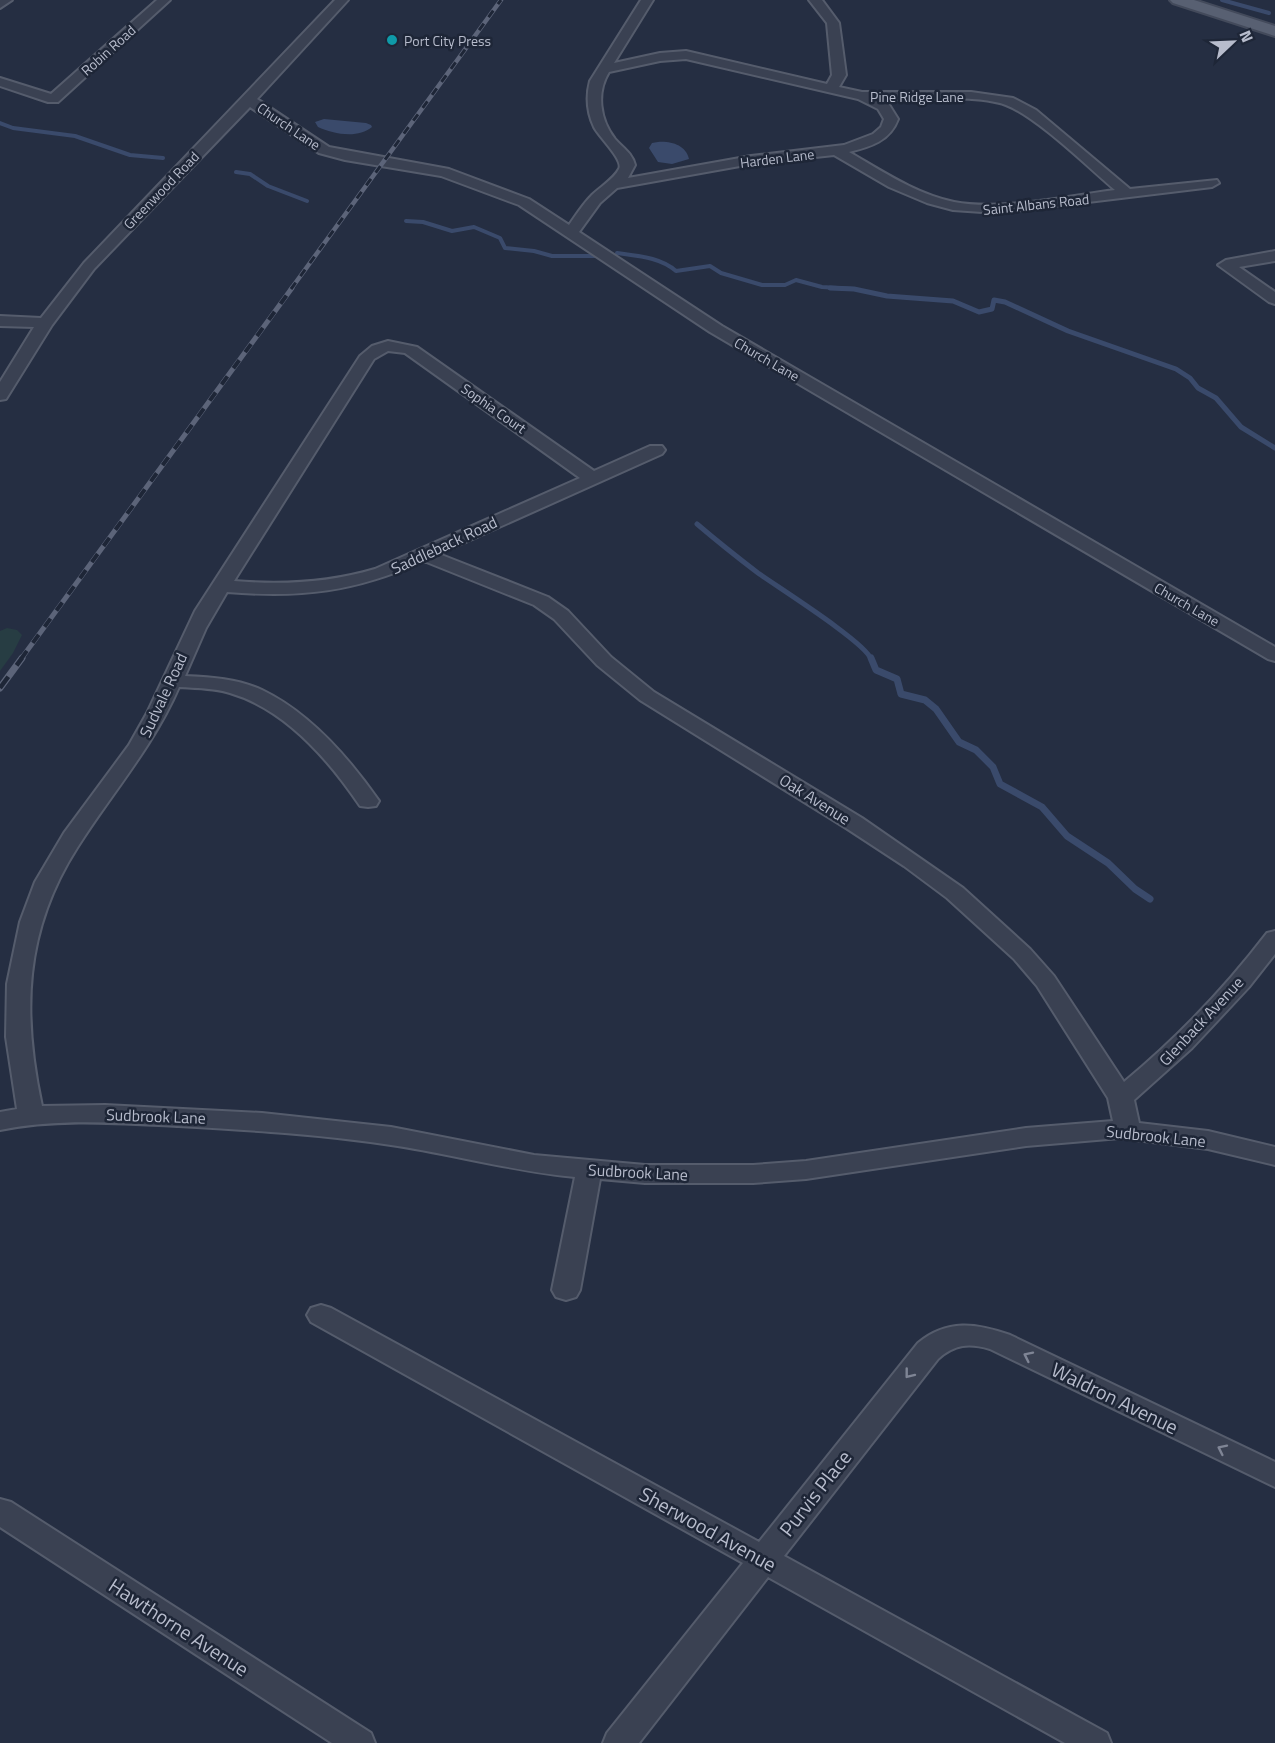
<svg xmlns="http://www.w3.org/2000/svg" width="1275" height="1743" viewBox="0 0 1275 1743" font-family="'Titillium Web',sans-serif">
<style>
.green{fill:#273d43}
.water{fill:#3a4a6b}
.lines{fill:none;stroke-linecap:round;stroke-linejoin:round}
.stream-far2{stroke:#3a4a6b;stroke-width:4}
.stream-far1{stroke:#3a4a6b;stroke-width:5}
.stream{stroke:#3a4a6b;stroke-width:7}
.minor-casing{stroke:#555c6c;stroke-width:4}
.major-casing{stroke:#434a5b;stroke-width:4}
.minor{fill:#3a4152;fill-rule:evenodd}
.major{fill:#586072;fill-rule:evenodd}
.rail-far2-casing{stroke:#5c6479;stroke-width:4.5}
.rail-far1-casing{stroke:#5c6479;stroke-width:5}
.rail-casing{stroke:#5c6479;stroke-width:7}
.rail-far2{stroke:#1e2637;stroke-width:3;stroke-dasharray:8;stroke-linecap:butt}
.rail-far1{stroke:#1e2637;stroke-width:4;stroke-dasharray:10;stroke-linecap:butt}
.rail{stroke:#1e2637;stroke-width:4.5;stroke-dasharray:14;stroke-linecap:butt}
.oneway{stroke:#7f8595}
.culture-dot{fill:#0f9aa8;stroke:#1e2637;stroke-width:2}
.labels{text-anchor:middle;dominant-baseline:central;stroke-width:5;stroke-linejoin:round;paint-order:stroke}
.far-poi-label{font-size:14px;fill:#b7bccc;stroke:#1e2637;text-anchor:start}
.far-street-label{font-size:14px;fill:#b7bccc;stroke:#1e2637}
.street-label{font-size:16px;fill:#b7bccc;stroke:#1e2637}
.near-street-label{font-size:20px;fill:#b7bccc;stroke:#1e2637}
</style>
<rect width="100%" height="100%" fill="#252e42"/>
<!-- green -->
<path class="green" d="M7 628 17 630 22 635 13 653 0 671V631Z"/>
<!-- water -->
<path class="water" d="M324 119 366 123 371 125 372 127C358 139 333 134 318 127L315 122Z
M658 142C671 141 686 145 689 159L672 164 658 162 649 148 652 143Z"/>
<g class="lines">
<!-- stream-far2 -->
<path class="stream-far2" d="M1222 0 1269 13
M0 123 13 128 75 136 130 155 163 158
M236 172 250 174 268 186 307 201
M406 221 423 222 452 231 474 227 500 238 505 248 534 251 552 256H597
M617 253C637 256 660 257 676 271L710 266 721 273 762 285H785L796 280 822 287 854 289"/>
<!-- stream-far1 -->
<path class="stream-far1" d="M830 288 854 289 887 296 953 301 979 312 992 309 994 300 1005 302 1068 331 1176 369 1190 378 1198 388 1216 398 1241 427 1275 448
M697 524C717 541 737 557 758 573 779 588 865 642 871 659"/>
<!-- stream -->
<path class="stream" d="M871 658 876 670 897 679 901 694 925 700 936 709 959 742 976 750 993 767 1000 784 1042 807 1067 836 1108 863 1135 889 1150 899"/>
<!-- minor casing -->
<g class="minor-casing">
<path id="minor" d="M0 0H12L0 8Z
M157 0H170L58 102H48L0 86V78L51 94Z
M335 0H348L257 99 329 147 449 169 529 199 569 225C576 215 583 204 592 195 600 187 614 179 619 169 624 160 599 137 594 127 587 112 586 96 590 81L641 0H653L614 63 660 53 686 51 827 84 832 75 827 23 809 0H822L839 23 846 75 839 87 862 92H971L1013 98 1036 110 1130 189 1217 180 1219 183 1212 187 997 213 953 210 927 203 889 187 834 155 751 164 617 188 600 203 579 232 722 326 1275 647V661L1268 659 710 332 519 205 441 176 345 160 319 153 250 107 94 269 52 325 6 399 0 400V382L34 327 0 326V316L41 318 84 263ZM686 59 858 99 878 109 884 119 881 127 873 134 844 145 751 156 628 178 635 165C632 153 623 148 615 139 600 120 596 93 609 72L660 61ZM881 100C915 100 976 94 1006 105 1037 117 1088 167 1115 190 1067 196 1001 211 954 202 916 194 882 171 849 152 870 147 890 141 898 119L888 103Z
M1275 251V261L1239 267 1275 292V304L1269 302 1218 265 1226 260Z
M388 341 417 347 594 471 650 446H662L665 450 662 454 439 554 548 597 568 611 611 657 654 692 862 818 963 888 1030 949 1054 976 1124 1082C1177 1038 1225 988 1267 933L1275 931V954L1249 987 1192 1048 1134 1100 1139 1123 1208 1131 1275 1147V1165L1208 1149 1120 1138 1026 1146 806 1179 753 1183H645L600 1179 580 1290 576 1297 566 1300 556 1297 552 1290 575 1177C512 1171 452 1154 391 1145 320 1134 248 1130 177 1126 118 1123 58 1118 0 1130V1112L17 1109 6 1037 7 984 20 922 35 882 64 833 129 745 147 713 195 611 360 356 372 346ZM388 351 405 353 580 478 375 569C328 583 282 585 234 581L374 359ZM424 561 534 605 554 619 597 665 640 700 846 828 904 866 947 898 1014 959 1037 986 1108 1098 1113 1121 1026 1128 806 1161 753 1165H645L534 1155 391 1127 262 1113 105 1105 42 1106C22 1013 24 931 77 848 111 794 153 747 179 687 196 688 214 688 230 693 285 709 329 760 360 806L368 807 376 806 379 801C349 758 310 713 262 690 238 679 211 677 185 676L206 628 227 592C302 598 354 592 424 561Z
M321 1305 331 1308 759 1542 918 1343C947 1319 976 1323 1010 1335L1275 1462V1487L990 1349C969 1343 955 1344 938 1359L784 1556 1107 1733 1111 1743H1065L768 1577 639 1743H603L607 1733 743 1563 311 1322 307 1315 311 1308Z
M0 1499 11 1502 371 1733 375 1743H332L0 1527Z"/>
</g>
<!-- major casing -->
<g class="major-casing">
<path id="major" d="M1170 0H1194L1275 26V36L1173 3Z"/>
</g>
<!-- minor -->
<use href="#minor" class="minor"/>
<!-- major -->
<use href="#major" class="major"/>
<!-- rail-far2 casing -->
<g class="rail-far2-casing">
<path id="rail-far2" d="M291 289 501 0"/>
</g>
<!-- rail-far1 casing -->
<g class="rail-far1-casing">
<path id="rail-far1" d="M21 659 292 288"/>
</g>
<!-- rail casing -->
<g class="rail-casing">
<path id="rail" d="M0 688 22 658"/>
</g>
<!-- rail-far2 -->
<use href="#rail-far2" class="rail-far2"/>
<!-- rail-far1 -->
<use href="#rail-far1" class="rail-far1"/>
<!-- rail -->
<use href="#rail" class="rail"/>
</g>
<!-- one-way arrows -->
<defs><path id="oneway-chevron" d="M-2-3.5L2.5 0L-2 3.5" fill="none" stroke-width="1.6" stroke-linecap="round" stroke-linejoin="round" transform="scale(1.5)"/></defs>
<g class="oneway">
<use href="#oneway-chevron" transform="translate(1028 1356) rotate(-154)"/>
<use href="#oneway-chevron" transform="translate(909 1374) rotate(128)"/>
<use href="#oneway-chevron" transform="translate(1222 1449) rotate(-154)"/>
</g>
<!-- markers -->
<circle class="culture-dot" cx="392" cy="40" r="6"/>
<g class="labels">
<!-- far-poi labels -->
<g class="far-poi-label">
<text x="404" y="40">Port City Press</text>
</g>
<!-- far-street labels -->
<g class="far-street-label">
<text transform="translate(108 50) rotate(-42)">Robin Road</text>
<text x="917" y="96">Pine Ridge Lane</text>
<text transform="translate(289 126) rotate(34)">Church Lane</text>
<text transform="translate(777 158) rotate(-7)">Harden Lane</text>
<text transform="translate(161 190) rotate(-46)">Greenwood Road</text>
<text transform="translate(1036 204) rotate(-6)">Saint Albans Road</text>
<text transform="translate(767 359) rotate(30)">Church Lane</text>
<text transform="translate(494 408) rotate(35)">Sophia Court</text>
<text transform="translate(1187 604) rotate(30)">Church Lane</text>
</g>
<!-- street labels -->
<g class="street-label">
<text transform="translate(444 545) rotate(-25)">Saddleback Road</text>
<text transform="translate(163 695) rotate(-65)">Sudvale Road</text>
<text transform="translate(815 799) rotate(32)">Oak Avenue</text>
<text transform="translate(1201 1021) rotate(-47)">Glenback Avenue</text>
<text transform="translate(156 1116) rotate(2)">Sudbrook Lane</text>
<text transform="translate(1156 1136) rotate(6)">Sudbrook Lane</text>
<text transform="translate(638 1172) rotate(3)">Sudbrook Lane</text>
</g>
<!-- near-street labels -->
<g class="near-street-label">
<text transform="translate(1115 1398) rotate(26)">Waldron Avenue</text>
<text transform="translate(815 1493) rotate(-52)">Purvis Place</text>
<text transform="translate(708 1529) rotate(29)">Sherwood Avenue</text>
<text transform="translate(179 1627) rotate(33)">Hawthorne Avenue</text>
</g>
</g>
<!-- north arrow -->
<g transform="translate(1233 42) rotate(67)" stroke="#1e2637" stroke-width="4.5" paint-order="stroke">
<path d="M0-4.5L10 22L0 15L-10 22Z" fill="#b7bccc"/>
<text y="-9" font-size="16" font-weight="bold" text-anchor="middle" fill="#b7bccc">N</text>
</g>
</svg>
